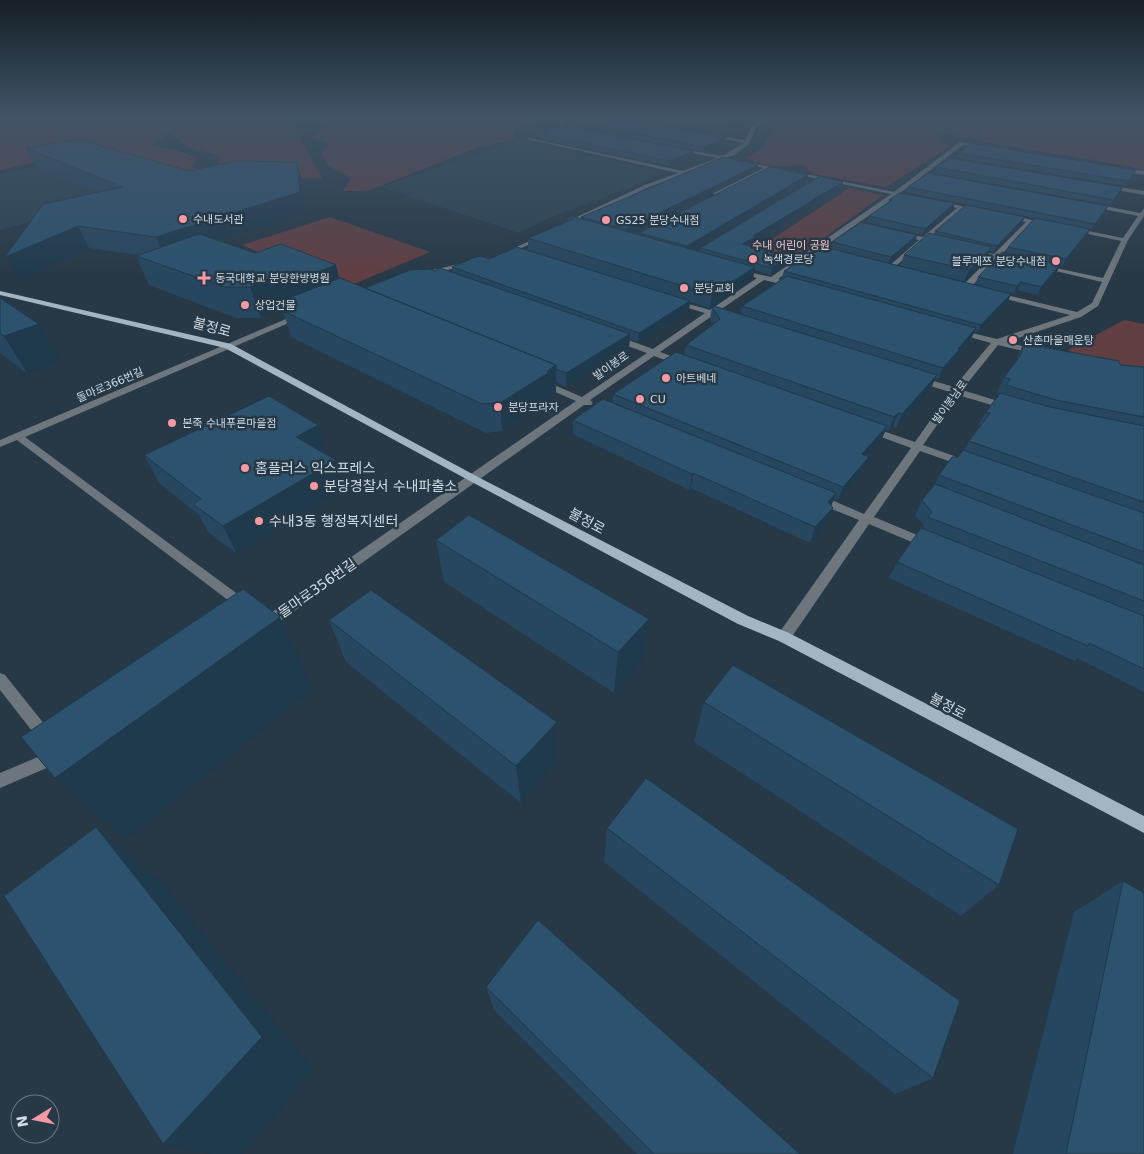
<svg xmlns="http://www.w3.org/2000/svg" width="1144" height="1154" viewBox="0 0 1144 1154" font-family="'DejaVu Sans','Noto Sans KR',sans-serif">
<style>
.built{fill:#2b4254}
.green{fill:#613e42}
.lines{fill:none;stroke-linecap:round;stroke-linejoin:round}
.minor{fill:#6e767d;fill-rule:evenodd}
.major{fill:#a3b5c2;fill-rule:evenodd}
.wall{fill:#26475f}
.shaded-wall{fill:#1f394d}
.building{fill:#2c526e;stroke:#1f394d}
.poi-dot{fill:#f49aa5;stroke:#273946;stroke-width:2}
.labels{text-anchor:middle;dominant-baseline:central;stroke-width:5;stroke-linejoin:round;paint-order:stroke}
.far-poi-label{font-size:11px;fill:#d1dbe3;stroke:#273946;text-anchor:start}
.far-park-label{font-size:11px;fill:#f5c4c8;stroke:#273946}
.far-street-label{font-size:11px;fill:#d1dbe3;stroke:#273946}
.street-label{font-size:14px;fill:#d1dbe3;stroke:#273946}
.poi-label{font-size:14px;fill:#d1dbe3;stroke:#273946;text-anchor:start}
</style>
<rect width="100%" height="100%" fill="#273946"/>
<!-- built -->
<path class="built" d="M520 140 661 171 645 182 542 221 519 233 381 187Z
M94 153 113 200 0 230V174Z"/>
<!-- green -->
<path class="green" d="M30 117H187L172 121 174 130 150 146 176 150 197 158 193 166 197 176 94 150 0 170V123Z
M210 117H288L322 178 208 180 219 165 220 156 187 147 172 134 179 122Z
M308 117H535L540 121 515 127V139L476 148 367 191H343L351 178 329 166 321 154 330 144 312 137 328 125Z
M779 117H1144V170C1095 159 1045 153 996 144 978 141 962 134 943 133L939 140 949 147 886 187 813 174 802 164C779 168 768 167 746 158L764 147Z
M849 188 883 195 792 261 754 251Z
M330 217 430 252 342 289 242 245Z
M1124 320 1144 324V368L1094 364 1068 350Z"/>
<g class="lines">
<!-- minor -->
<path class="minor" d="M558 117H562L566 127 548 133V131L562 126Z
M679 117H683L665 127 661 126Z
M765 117H769L757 126 748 145 734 155 649 187 564 227 562 224 645 185 678 173 527 139 529 138 683 171 717 158 677 150 675 148 722 156 744 143 710 136 708 134 745 140 753 124Z
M960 142 988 147 986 148 963 145 900 193 914 196V198L897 196 778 279 797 284V288L764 280 717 312 718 316H712L660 352 685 361V365H679L654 356 590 400 593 403 591 405H584L269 629H259L257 625 259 621 576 401 539 385V381H545L582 397 647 353 611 340V336H617L653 349 705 313 671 303V299L710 310 757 278 753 277V273L771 277 891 194 770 169 718 195H714V193L764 168 741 163V161L894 192Z
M1119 167 1144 171V175L1117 170Z
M1107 185 1144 191V195L1105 188Z
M939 201 983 211 980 213 963 209 929 238 942 242V244L925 242 893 268H889V266L919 240 899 235V233L923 237 957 208 937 204Z
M1090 203 1140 213 1144 209V216L1128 240 1098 306 1081 317 1006 342 1041 351V355L998 345 962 390 1011 405V409H1005L958 395 923 445 971 462V466H963L920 451 874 517 934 542 936 545 934 548H926L869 524 789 641H779L777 637 779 633 859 520 812 501 810 498 812 495H820L864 514 911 448 865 431V427H871L915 442 950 392 914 381V377H920L954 387 991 343 955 333V329L997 339 1070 315 990 295V291L1077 312 1092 303 1102 282 1039 267 1042 265 1103 278 1121 241 1070 230 1073 228 1123 238 1138 216 1088 206Z
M1007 214 1052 225 1049 227 1031 223 1000 256 1015 260V262L997 259 970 288H964V284L991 257 972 252V250L994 254 1026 222 1005 217Z
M541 236 546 237 506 255 501 254Z
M468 262 470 263V265L419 276 415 274Z
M298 314 305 316 25 437 251 604 253 607 251 610H241L17 440 0 447V440L14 434Z
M0 673 5 675 53 735 56 740 53 745 48 747 43 745 0 690Z
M57 749 63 751 65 756 63 761 0 788V773Z"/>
<!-- major -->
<path class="major" d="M0 291 231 344 478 477 748 616 789 633 1144 816V833L779 641 738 624 470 481 225 348 0 295Z"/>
</g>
<!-- wall -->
<path class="wall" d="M570 117H679L661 123 623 117 726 137 725 142 704 152 573 125V121L580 119Z
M740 117 704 131 672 125 673 121Z
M541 134 693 151V156L669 166 541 139Z
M26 148 189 171 297 162 302 181 305 213 220 241 255 253 339 278 365 288 435 271 453 273 452 267 489 259 631 283 528 250V238L568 221V217L581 219V217L758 165 757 170 631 232 638 235 639 233 807 180 692 249 699 251 700 248 842 189 755 241V243L750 246 786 264 771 275 754 270 753 279 710 308 690 302 689 310 638 342 630 339 629 347 566 387 556 382V393L549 398V400L502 431 486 433 291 337 283 311V307L261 318H236L149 285 136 256 138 255 89 248 19 280 5 257 96 192 36 167Z
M958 153 1136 170 1125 186 956 158Z
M936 167 1120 193 1110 205 934 173Z
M908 187 1105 212 1091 230 1090 229 1087 236 1062 267 1060 266 1056 273 1037 295 1017 290 1014 294 975 285 978 277 1005 253 1008 247 1035 218 906 192Z
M889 200 953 209 922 235 867 222 869 216 888 203Z
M1022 223 994 252 990 251 987 258 964 282 900 266 904 255 934 234 935 231Z
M917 235 915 241 889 263 831 248 832 242Z
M784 271 1011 294 1008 301 978 332 975 331 971 339 957 355 954 361 938 380 935 379 931 388 896 428 893 426 889 431 886 429 882 439 867 456 864 469 838 500 834 498 831 506 833 508 827 523 810 543 691 488 689 490 573 434V420L613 403V394L684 355 686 345 714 324 710 319 712 307 741 314 742 306 783 278H782Z
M0 298 61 362 28 374 0 353Z
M1025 341 1048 348 1120 365 1144 367V692L1077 658 1075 661 889 578 897 562 924 526 915 515 922 500 935 484 939 475 964 450 969 441 980 427 978 426 986 412 1001 393 997 392 1004 377 1016 362 1018 355Z
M318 425 327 452 325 454 344 488 237 554 208 532 198 514 159 483 144 455Z
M436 540 649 619 644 661 614 693 444 582Z
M329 620 557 722 558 761 521 803 346 662Z
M704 702 999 885 961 916 694 742Z
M607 828 933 1078 895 1094 604 862Z
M1123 881 1144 1154H1013L1074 912Z
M486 987 800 1154H637L494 1010Z"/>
<!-- shaded-wall -->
<path class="shaded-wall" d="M667 117H679L661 123V119Z
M729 117H740L704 131 705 126Z
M726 137 725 142 704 152V147Z
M693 151V156L669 166 670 161Z
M297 162 302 181 305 213 165 259 156 237Z
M758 165 757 170 626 235V229Z
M808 175 807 180 687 252V246Z
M843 182 842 189 755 241V243L741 251 742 244 753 236Z
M1123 187 1120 193 1110 205 1113 200Z
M955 203 953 209 922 235 925 229Z
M1108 206 1105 212 1091 230 1095 224Z
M1025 217 1022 223 994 252 997 246Z
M78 226 89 248 19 280 5 257Z
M1090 229 1087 236 1062 267 1066 259Z
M917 235 915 241 889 263 891 257Z
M992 247 987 258 964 282 969 270Z
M788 257 786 264 771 275 772 268Z
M336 265 343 295 292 316 289 304 261 318 250 287 284 272Z
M1060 265 1056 273 1037 295 1041 287Z
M755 267 753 279 710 308 712 295Z
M1021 282 1017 290 1014 294 1017 286Z
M1011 294 1008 301 978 332 981 325Z
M690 301 689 310 638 342 639 333Z
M39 324 61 362 28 374 4 336Z
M976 328 971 339 957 355 954 361 938 380 943 368 958 349Z
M630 334 629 347 566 387V373Z
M556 365V393L549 398V400L502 431 500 403Z
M937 375 931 388 896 428 902 414Z
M898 413 893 426 889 431 894 417Z
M318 425 327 452 305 464 296 437Z
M887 426 882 439 857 467 862 454Z
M869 457 864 469 838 500 843 487Z
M336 460 344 488 237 554 223 526Z
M693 473 691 488 689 490 692 474Z
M836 493 830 509 828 502Z
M833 508 827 523 810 543 815 527Z
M280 617 314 688 126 840 55 778Z
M649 619 644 661 614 693 618 652Z
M557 722 558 761 521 803 516 766Z
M96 827 164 884 314 1070 243 1154H211L163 1144Z"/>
<!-- building -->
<path class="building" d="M587 117H619L726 137 704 147 573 121Z
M648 117H667L661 119Z
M680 117H729L705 126 673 121Z
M564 125 693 151 670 161 541 134Z
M78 139 189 171 236 161 297 162 300 192 156 237 78 226 5 257 43 204 122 187 26 148Z
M972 143 1136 170 1128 181 958 153Z
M723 157 758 165 626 229 581 217Z
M950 158 1123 187 1113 200 936 167Z
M770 167 808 175 687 246 639 233Z
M928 173 1108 206 1095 224 908 187Z
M820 176 843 182 753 236 756 237 742 244 788 257 772 268 700 248Z
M899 193 955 203 925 229 869 216 892 200H889Z
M966 205 1025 217 997 246 935 231Z
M571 216 755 267 712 295 528 238 574 219 568 217Z
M1035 218 1090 229 1066 259 1008 247Z
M861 222 917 235 891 257 832 242Z
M929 233 992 247 969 270 904 255Z
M199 234 255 253 281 244 336 265 283 285 284 272 250 287H225L136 256Z
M517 247 690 301 639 333 452 267 473 258 481 256 489 259Z
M824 247 1011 294 981 325 784 271Z
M1002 252 1060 265 1041 287 1021 282 1017 286 978 277Z
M440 268 630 334 566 373 556 369V365L365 288 410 270 430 269 435 271Z
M787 276 976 328 958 349H960L943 368 742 306Z
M340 278 556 365 547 371 548 373 500 403 482 404 283 311 284 300Z
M0 298 39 324 4 336 0 333Z
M714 306 937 375 902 414 898 413 894 417 686 345 720 319 712 307Z
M1025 341 1048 348 1119 361 1120 365 1144 367V417L1056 400 1006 385 1010 379 1004 377 1020 356Z
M676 352 887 426 862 454 869 457 843 487 613 394Z
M1000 393 1050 407 1144 426V502L969 441 990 413 986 412Z
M269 396 318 425 296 437 336 460 223 526 193 504 201 499 144 455Z
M603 399 836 493 828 502 833 508 815 527 693 473 692 474 573 420Z
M963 450 1144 513V552L939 475 952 457H958Z
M935 484 1144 565V601L928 517 932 512 922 500Z
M469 515 649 619 618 652 436 540Z
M921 528 1144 616V669L1089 643 1088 646 897 562Z
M243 589 280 617 55 778 21 737Z
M371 590 557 722 516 766 329 620Z
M733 665 1018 829 999 885 704 702Z
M646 778 960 1001 933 1078 607 828Z
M96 827 262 1037 163 1144 4 896Z
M1123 881 1144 893V1154H1066Z
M538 920 800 1154H654L486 987Z"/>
<!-- sky -->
<linearGradient id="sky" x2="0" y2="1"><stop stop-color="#151f26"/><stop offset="0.42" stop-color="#415468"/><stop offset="1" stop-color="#415468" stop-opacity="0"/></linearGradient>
<rect width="1144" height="278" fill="url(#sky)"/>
<!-- markers -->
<g class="poi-dot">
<circle cx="183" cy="219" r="5"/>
<circle cx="606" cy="220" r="5"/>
<circle cx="753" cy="259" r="5"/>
<circle cx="1056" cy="261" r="5"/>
<path d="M201.5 270.5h5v5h5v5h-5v5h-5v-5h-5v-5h5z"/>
<circle cx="684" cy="288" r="5"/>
<circle cx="245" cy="305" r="5"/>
<circle cx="1013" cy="340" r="5"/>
<circle cx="666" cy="378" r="5"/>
<circle cx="640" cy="399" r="5"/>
<circle cx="498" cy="407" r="5"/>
<circle cx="172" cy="423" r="5"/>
<circle cx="245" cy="468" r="5"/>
<circle cx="314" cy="486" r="5"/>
<circle cx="259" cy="521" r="5"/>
</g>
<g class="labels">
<!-- far-poi labels -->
<g class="far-poi-label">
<text x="193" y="219">수내도서관</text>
<text x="616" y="220">GS25 분당수내점</text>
<text x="763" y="259">녹색경로당</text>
<text x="1046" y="261" text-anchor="end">블루메쯔 분당수내점</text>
<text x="215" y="278">동국대학교 분당한방병원</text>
<text x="694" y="288">분당교회</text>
<text x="255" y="305">상업건물</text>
<text x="1023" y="340">산촌마을매운탕</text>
<text x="676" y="378">아트베네</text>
<text x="650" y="399">CU</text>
<text x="508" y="407">분당프라자</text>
<text x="182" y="423">본죽 수내푸른마을점</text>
</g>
<!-- far-park labels -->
<g class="far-park-label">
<text x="791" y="245">수내 어린이 공원</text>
</g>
<!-- far-street labels -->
<g class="far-street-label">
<text transform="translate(611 366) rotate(-35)">발이봉로</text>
<text transform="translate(110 385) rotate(-23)">돌마로366번길</text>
<text transform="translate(950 402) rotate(-54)">발이봉남로</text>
</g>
<!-- street labels -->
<g class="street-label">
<text transform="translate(212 327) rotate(15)">불정로</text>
<text transform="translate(587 521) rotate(28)">불정로</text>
<text transform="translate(317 588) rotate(-35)">돌마로356번길</text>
<text transform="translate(948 706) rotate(28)">불정로</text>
</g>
<!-- poi labels -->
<g class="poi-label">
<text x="255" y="468">홈플러스 익스프레스</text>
<text x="324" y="486">분당경찰서 수내파출소</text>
<text x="269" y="521">수내3동 행정복지센터</text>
</g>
</g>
<!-- north arrow -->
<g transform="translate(35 1119) rotate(260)"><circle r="24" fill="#273946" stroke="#6b7a85"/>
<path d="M0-4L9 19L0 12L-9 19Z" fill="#f49aa5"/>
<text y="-8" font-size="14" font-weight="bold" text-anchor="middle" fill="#d1dbe3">N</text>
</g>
</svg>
